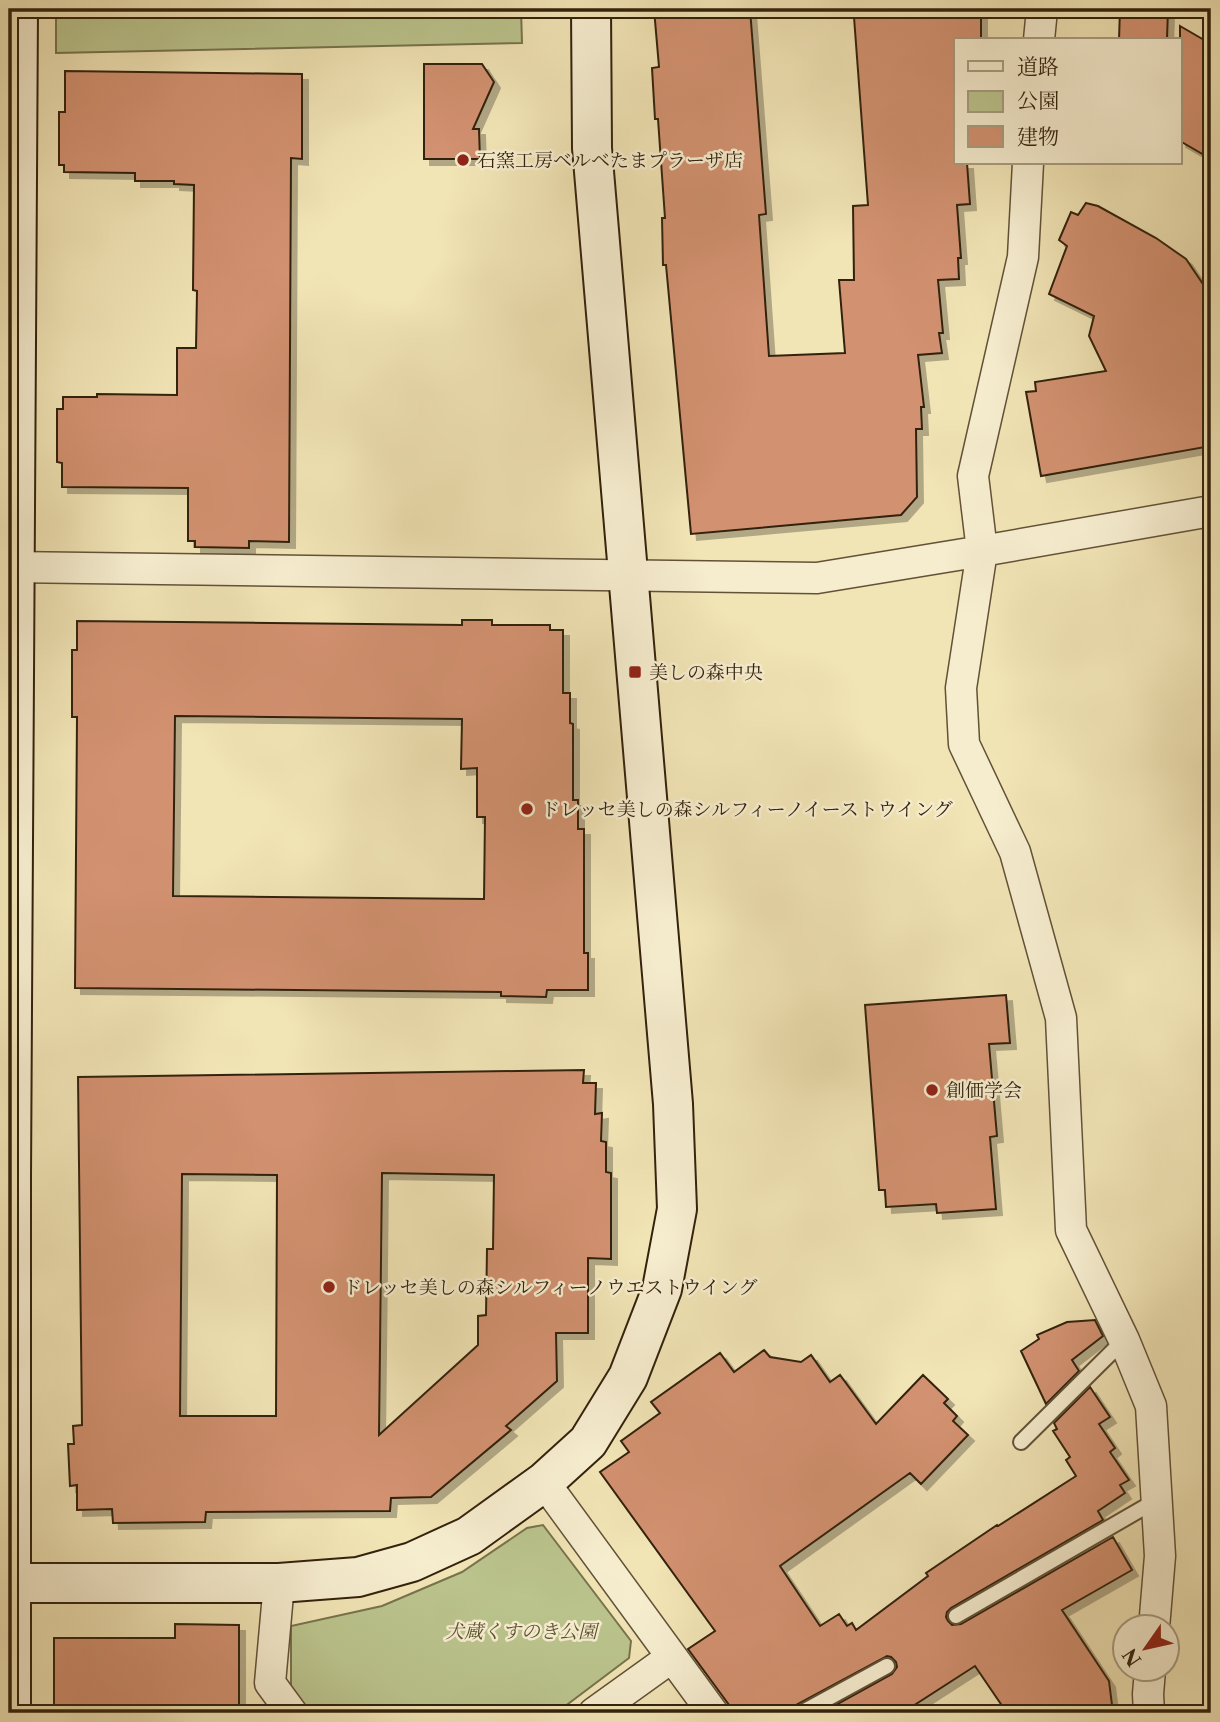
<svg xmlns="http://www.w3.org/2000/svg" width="1220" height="1722" viewBox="0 0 1220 1722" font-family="'Libre Caslon Text','Noto Serif JP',serif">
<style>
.green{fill:#bbc48d;stroke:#77734d;stroke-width:2}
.building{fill:#d29170;stroke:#33220d;stroke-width:2;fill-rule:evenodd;filter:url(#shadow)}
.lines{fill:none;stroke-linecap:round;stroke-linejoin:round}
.lane-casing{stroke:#625237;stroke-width:18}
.street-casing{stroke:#625237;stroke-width:33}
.secondary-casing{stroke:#33220d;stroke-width:42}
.path{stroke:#33220d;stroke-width:4.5;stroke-dasharray:2 3.5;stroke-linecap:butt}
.lane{stroke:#f6edcf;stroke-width:14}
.street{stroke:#f6edcf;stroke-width:30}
.secondary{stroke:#f6edcf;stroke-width:38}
.poi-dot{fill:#8f2418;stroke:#f6edcf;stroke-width:2.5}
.labels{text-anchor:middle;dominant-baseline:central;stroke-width:5;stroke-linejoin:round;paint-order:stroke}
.poi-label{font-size:19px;fill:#33220d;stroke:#f6edcf;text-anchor:start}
.park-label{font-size:19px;font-style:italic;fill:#5c5333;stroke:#f6edcf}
</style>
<defs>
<filter id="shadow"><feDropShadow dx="6" dy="6" stdDeviation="0" flood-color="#0004"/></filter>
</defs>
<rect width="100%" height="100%" fill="#f1e4b5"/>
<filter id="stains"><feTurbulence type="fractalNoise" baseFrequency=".00286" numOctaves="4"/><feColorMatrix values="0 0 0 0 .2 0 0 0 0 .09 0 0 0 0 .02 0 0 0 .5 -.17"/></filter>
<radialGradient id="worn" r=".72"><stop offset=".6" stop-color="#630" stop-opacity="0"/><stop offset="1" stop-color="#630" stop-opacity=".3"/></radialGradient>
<!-- green -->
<path class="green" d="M56 9H521L522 43 56 53Z
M543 1525 631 1641 629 1658 556 1713H311L291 1687V1626L382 1606 462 1572 527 1528Z"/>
<!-- building -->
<path class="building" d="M654 9H750L766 214 759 215 769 356 845 353 839 280H854L853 206 868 205 854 17 877 16V9H981V40H956V163H967L970 204 957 205 961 258H958L959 279 938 280 943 333H939L942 353 918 355 924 407H921L922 429H916L917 497 901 515 691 534 666 265H663L662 218H665L658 119H655L652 68 659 67Z
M1120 9H1168L1167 40H1119Z
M1180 26 1211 44V159L1180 141Z
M424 64H482L494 82 473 129H479L480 159H424Z
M65 71 302 74V159L291 158 289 542 249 541V548L195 547V541H188V488L62 487V463L57 462V409H63V397H97V394L177 395V348H196L197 291 193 290 194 185 174 184V181H135V173L64 172V165H59V112H65Z
M1086 203 1098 206 1156 238 1186 259 1211 296V446L1041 476 1026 392 1036 391 1035 382 1106 371 1089 336 1094 316 1049 294 1067 246 1059 240 1071 212 1078 215Z
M462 620H492V625H550V630H563V693H570V723L573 724V800H578V829H584V953H588V990H547L546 997 501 996V992L75 988 77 717H72V650H77V621L462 625ZM175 716 462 719 461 769 477 768V817H485L484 899 173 896Z
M1006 995 1010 1043 989 1044 997 1136 990 1137 996 1209 937 1213 936 1204 886 1207 885 1190H879L865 1005Z
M584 1070 583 1083H596L595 1114 602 1113 601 1141 606 1142V1172L611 1173V1259L588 1258V1333H556L557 1381 506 1426 511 1430 431 1497 391 1498 390 1511 206 1512 205 1522 113 1523 112 1509 77 1510V1485L70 1486 68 1444H74L73 1426 82 1425 78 1077ZM382 1173 494 1175 493 1249H487L486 1315 478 1316V1345L379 1435ZM182 1174 277 1175 276 1416H180Z
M1095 1320 1103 1336 1072 1360 1079 1371 1046 1404 1021 1351 1039 1339 1037 1335 1067 1322Z
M764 1350 770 1357 801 1362 811 1355 830 1382 840 1375 876 1424 923 1375 948 1399 944 1403 957 1416 953 1421 968 1435 921 1484 910 1473 780 1566 820 1626 839 1614 847 1626 852 1623 856 1630 928 1576 926 1573 997 1525 998 1526 1076 1476 1066 1460 1070 1457 1053 1431 1057 1429 1054 1423 1090 1387 1110 1417 1099 1424 1115 1448 1110 1452 1129 1480 1120 1485 1125 1493 1098 1511 1103 1520 951 1608 947 1612 946 1617 948 1621 952 1625 961 1624 1113 1537 1132 1570 1062 1610 1109 1681 1113 1713H1007L975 1666 902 1713H821L892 1674 897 1667 896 1662 891 1657 887 1656 796 1705 793 1709 791 1713H735L688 1649 715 1631 600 1472 629 1452 621 1441 660 1413 651 1402 720 1353 734 1372Z
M175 1624 239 1625V1706H221V1711H195V1713H78V1710H54V1638H175Z"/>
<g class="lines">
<!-- lane casing -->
<g class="lane-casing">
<path id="lane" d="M1021 1442 1124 1340
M956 1616 1157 1500
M801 1713 887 1666"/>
</g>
<!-- street casing -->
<g class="street-casing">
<path id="street" d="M1039 40 1042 9
M1028 163 1023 257 973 476 982 551 961 688 964 744 1015 852 1061 1018 1071 1230 1124 1340 1151 1406 1160 1556 1154 1628
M9 567 817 578 982 551 1211 511
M544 1482 713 1713
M279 1583 270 1683 292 1713
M594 1713 672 1657
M1149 1713 1148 1694 1150 1670"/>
</g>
<!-- secondary casing -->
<g class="secondary-casing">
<path id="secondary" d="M11 1583H279L358 1577 412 1562 469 1536 544 1482 588 1442 628 1377 662 1289 677 1209 673 1104 592 148 591 9
M11 1713V1175L18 9"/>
</g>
<!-- path -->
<path class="path" d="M146 9 151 11 157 9"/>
<!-- lane -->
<use href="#lane" class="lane"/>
<!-- street -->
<use href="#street" class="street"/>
<!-- secondary -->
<use href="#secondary" class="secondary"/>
</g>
<!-- markers -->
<g class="poi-dot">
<circle cx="463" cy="160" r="7"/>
<rect x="628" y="665" width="14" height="14" rx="3.5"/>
<circle cx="527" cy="809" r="7"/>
<circle cx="932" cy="1090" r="7"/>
<circle cx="329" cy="1287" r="7"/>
</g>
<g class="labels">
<!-- poi labels -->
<g class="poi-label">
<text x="477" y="160">石窯工房ベルベたまプラーザ店</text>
<text x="649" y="672">美しの森中央</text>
<text x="541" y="809">ドレッセ美しの森シルフィーノイーストウイング</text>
<text x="946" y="1090">創価学会</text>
<text x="343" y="1287">ドレッセ美しの森シルフィーノウエストウイング</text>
</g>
<!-- park labels -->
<g class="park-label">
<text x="521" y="1631">犬蔵くすのき公園</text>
</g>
</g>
<!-- margin -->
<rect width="1220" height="1722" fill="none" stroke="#f1e4b5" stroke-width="35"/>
<rect x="10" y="10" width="1199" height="1701" fill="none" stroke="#33220d" stroke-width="3.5"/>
<rect x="18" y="18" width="1185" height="1687" fill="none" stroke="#33220d" stroke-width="2"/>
<!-- legend -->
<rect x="954" y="38" width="228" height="126" fill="#f6edcf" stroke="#a89c81" stroke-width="2"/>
<rect x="968" y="61" width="35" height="10" fill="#f6edcf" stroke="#a89c81" stroke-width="2"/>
<text x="1017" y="74" font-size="21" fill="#33220d">道路</text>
<rect x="968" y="91" width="35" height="21" fill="#bbc48d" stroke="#a89c81" stroke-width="2"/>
<text x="1017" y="108" font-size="21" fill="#33220d">公園</text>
<rect x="968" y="126" width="35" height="21" fill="#d29170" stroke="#a89c81" stroke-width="2"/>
<text x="1017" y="144" font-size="21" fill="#33220d">建物</text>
<!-- north arrow -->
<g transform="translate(1146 1648) rotate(236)"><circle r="33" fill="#f6edcf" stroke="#a89c81" stroke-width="2"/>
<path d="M0-5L12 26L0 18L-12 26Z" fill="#8f2418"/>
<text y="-10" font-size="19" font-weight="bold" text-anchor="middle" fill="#33220d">N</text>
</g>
<rect width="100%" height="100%" filter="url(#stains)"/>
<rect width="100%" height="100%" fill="url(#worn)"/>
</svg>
